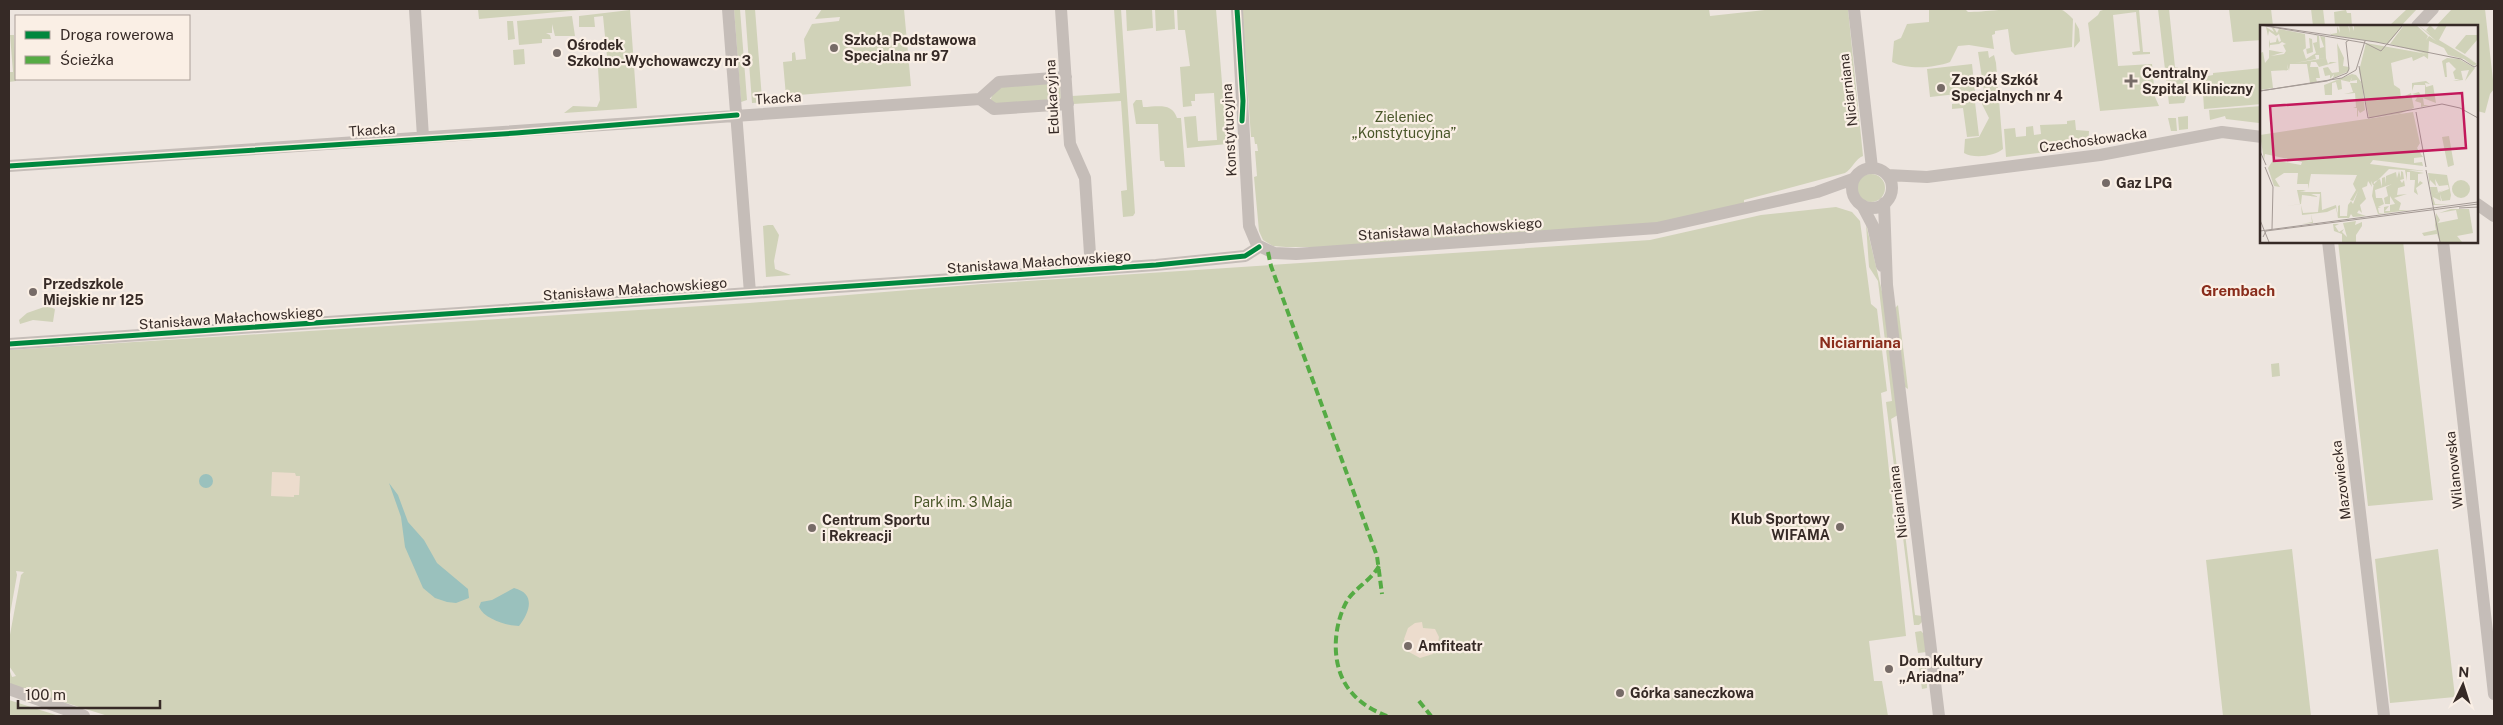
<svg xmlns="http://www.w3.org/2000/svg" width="2503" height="725" viewBox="0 0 2503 725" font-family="'Public Sans',sans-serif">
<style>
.green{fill:#d0d2b8}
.plaza{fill:#ecdccd}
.water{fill:#9ac1bd}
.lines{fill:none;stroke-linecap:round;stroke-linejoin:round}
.minor{stroke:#c5bdb8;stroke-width:12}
.quiet{stroke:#55ab44;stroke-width:4;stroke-dasharray:8 4;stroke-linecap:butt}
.cycleway-casing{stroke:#faefe5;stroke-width:8}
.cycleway{stroke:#00873e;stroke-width:5}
.poi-dot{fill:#766b67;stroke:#faefe5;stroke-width:2}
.labels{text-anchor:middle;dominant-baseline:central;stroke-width:4.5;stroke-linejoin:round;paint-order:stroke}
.poi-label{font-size:14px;font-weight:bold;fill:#362a26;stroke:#faefe5;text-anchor:start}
.street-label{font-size:14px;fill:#362a26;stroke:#faefe5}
.park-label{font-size:14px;fill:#495629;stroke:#faefe5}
.neighbourhood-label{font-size:15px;font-weight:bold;fill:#892c1b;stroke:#faefe5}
.inset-road{fill:none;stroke:#a49a95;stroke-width:1}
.view{fill:#c2185b;fill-opacity:0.15;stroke:#c2185b;stroke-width:2.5}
.inset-edge{fill:none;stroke:#362a26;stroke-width:2.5}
</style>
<rect width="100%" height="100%" fill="#ede5df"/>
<!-- green -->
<path class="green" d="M478 9H592L479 19Z
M734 9H740L747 100 741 102Z
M745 9H755L762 99H770V102L752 103Z
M822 9H904L911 86 786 96 783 62 792 61V53L795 52 796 60 806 59 804 39 812 24 839 21 840 17 815 19Z
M1114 9H1121L1135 213 1133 216 1123 217 1121 191 1127 190 1121 101 1073 104 1072 96 1120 93Z
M1126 9H1152L1153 28 1127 31Z
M1155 9H1174L1175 29 1156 31Z
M1177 9H1216L1227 144 1187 148 1184 117 1196 116 1198 141 1217 140 1214 93 1195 94V101H1191L1192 106 1183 107 1180 67 1190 66 1185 30H1178Z
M1242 9H1709L1710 16 1774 9H1848L1863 156C1856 158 1852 169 1845 173L1744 200V204L1666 222 1335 247H1286L1273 246 1263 240 1259 231 1254 177 1257 176 1255 151H1258L1257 144H1255L1254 137H1251Z
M1929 9H1965L1968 12C1991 12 2041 4 2060 9 2065 11 2069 15 2073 19L2072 47 2015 55 2011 51 2008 29 1995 31V34L1992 35 1994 49 1969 45 1958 46 1950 62C1934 68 1908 70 1892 62L1894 41 1901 38 1907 24 1929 22Z
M2106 9H2139L2143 52H2150V54L2133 55 2132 52 2140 51 2136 12 2113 15 2118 66 2152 64 2155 97 2159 106 2100 111 2088 23 2098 15 2100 11Z
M2158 9H2169L2175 67C2177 68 2181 68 2182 70 2187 75 2188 97 2184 103L2169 104Z
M2229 9H2271L2273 26H2262V40L2233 42Z
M2311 9H2323L2325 26H2313Z
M2407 9H2417L2401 26H2389Z
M2452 9H2485L2494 89 2490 94 2485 113 2477 111V26H2436Z
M630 10 637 108 564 113 573 106 597 107 600 100 598 68 608 67 603 16 594 17 595 27H579V16Z
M2346 10 2347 13H2351L2352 26H2335L2334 12Z
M572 16 575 36H555L552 24V33H546L550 35 551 39H542V43L519 45 517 21Z
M507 21H513L515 39 508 40Z
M2075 22 2079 29 2080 41 2074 48Z
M10 35H14L16 81 9 82V72H13Z
M524 49 525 64 514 65 513 50Z
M1988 51 1989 58 1994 55 1996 63 2003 149C1995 156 1974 159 1964 153L1965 139 1979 137 1989 118 1982 104 1984 91 1978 52Z
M1972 64 1975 92 1930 97 1927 69Z
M2262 68V104L2204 109 2202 77 2213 75V73Z
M1060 83 1061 101 996 105 990 101 996 87Z
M1970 98 1975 102 1979 136 1967 137 1963 108 1952 109V104L1966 103Z
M1136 100H1142L1143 107C1157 107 1172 102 1177 118H1181L1185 167H1165L1164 161H1160L1158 124H1136L1133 104Z
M2262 106V122L2259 123 2226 119 2225 116 2210 120 2209 110Z
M2188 116V129L2179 130 2178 117Z
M2168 118H2176L2177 131H2171Z
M2075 120 2076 130 2089 131 2088 147 2006 157 2004 129 2015 128 2016 137 2026 136V127L2033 126 2034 135 2041 134 2040 125 2067 124V121Z
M1857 188a14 14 0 1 1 28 0a14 14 0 1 1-28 0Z
M1836 207 1852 212 1860 221 1871 304 1877 309 1887 391 1881 393 1906 636 1869 641 1874 681H1882L1888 716H108L9 685V668L12 677 16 676 9 666V640L21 575 24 572 16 571 17 575 9 620V350L749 303 982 284 1650 240 1761 215Z
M1866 224 1884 300 1898 415 1891 419 1915 615 1922 616 1923 621 1919 625H1914L1886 402 1892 401 1878 281 1869 267Z
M768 225H773L779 235 774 261 775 269 791 275 766 277 763 226Z
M2338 241H2403L2433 500 2368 506Z
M1898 305 1908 389 1905 387 1895 308Z
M47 306 55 309 53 322 33 320 20 324 19 320 27 313Z
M2279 363 2280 376 2272 377 2271 364Z
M2292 549 2311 716H2223L2206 560Z
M2438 549 2455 697 2390 703 2375 559Z
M1921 631 1924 634 1927 652 1918 653 1915 632Z
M1926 658 1927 688 1922 689 1918 659Z
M9 700 59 716H9Z"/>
<!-- plaza -->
<path class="plaza" d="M272 472 295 473 296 476H300L299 495H294V497L271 496Z
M1422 622 1423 628 1435 629 1439 637 1438 643 1432 647 1433 654 1420 658 1409 652 1404 639 1408 628 1415 623Z"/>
<!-- water -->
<path class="water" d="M199 481a7 7 0 1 1 14 0a7 7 0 1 1-14 0Z
M389 483 398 495 408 522 424 540 437 563 468 589 469 598 456 603 447 602 435 598 423 588 405 547 401 517Z
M514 588C537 594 529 613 519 626 508 626 484 619 479 607L481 602 492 600Z"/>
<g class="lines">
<!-- minor -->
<path class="minor" d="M415 9 423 137
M728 9 750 293
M1061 9 1070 144 1085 178 1091 269
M1237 9 1249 226 1257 245 1274 253 1296 254 1657 228 1817 192 1853 179
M1854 9 1872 168
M2417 26 2433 9
M980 99 999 82 1066 77
M9 166 980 99 994 109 1068 104
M1852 188a20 20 0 1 1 40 0a20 20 0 1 1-40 0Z
M1887 175 1927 177 2100 155 2222 132 2262 137
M1884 203 1887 285 1939 716
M2477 204 2494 216
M1862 205 1873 226 1882 266
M2328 241 2384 716
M2443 241 2494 694
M9 344 1156 265 1245 256 1259 247
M9 689 84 716"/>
<!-- quiet -->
<path class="quiet" d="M1268 252 1271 266 1377 556 1382 594
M1379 566C1372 579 1357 587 1348 599 1332 626 1330 669 1352 693 1361 704 1374 711 1387 716
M1419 701 1431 716"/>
<!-- cycleway casing -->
<g class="cycleway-casing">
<path id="cycleway" d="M1237 9 1243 101 1242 121
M9 166 516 133 737 115
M9 344 1156 265 1245 256 1259 247"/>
</g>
<!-- cycleway -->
<use href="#cycleway" class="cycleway"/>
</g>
<!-- markers -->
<g class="poi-dot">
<circle cx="834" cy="48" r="5"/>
<circle cx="557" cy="53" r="5"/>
<path d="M2128.5 73.5h5v5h5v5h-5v5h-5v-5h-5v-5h5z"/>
<circle cx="1941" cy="88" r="5"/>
<circle cx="2106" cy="183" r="5"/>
<circle cx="33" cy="292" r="5"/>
<circle cx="1840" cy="527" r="5"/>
<circle cx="812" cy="528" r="5"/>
<circle cx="1408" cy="646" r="5"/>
<circle cx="1889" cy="669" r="5"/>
<circle cx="1620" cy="693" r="5"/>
</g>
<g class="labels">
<!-- poi labels -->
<g class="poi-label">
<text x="844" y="40">Szkoła Podstawowa<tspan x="844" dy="16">Specjalna nr 97</tspan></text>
<text x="567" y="45">Ośrodek<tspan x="567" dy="16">Szkolno-Wychowawczy nr 3</tspan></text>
<text x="2142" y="73">Centralny<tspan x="2142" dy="16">Szpital Kliniczny</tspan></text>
<text x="1951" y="80">Zespół Szkół<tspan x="1951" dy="16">Specjalnych nr 4</tspan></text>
<text x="2116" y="183">Gaz LPG</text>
<text x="43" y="284">Przedszkole<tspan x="43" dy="16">Miejskie nr 125</tspan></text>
<text x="1830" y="519" text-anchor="end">Klub Sportowy<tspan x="1830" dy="16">WIFAMA</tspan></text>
<text x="822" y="520">Centrum Sportu<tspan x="822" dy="16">i Rekreacji</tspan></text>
<text x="1418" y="646">Amfiteatr</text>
<text x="1899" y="661">Dom Kultury<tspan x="1899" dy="16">„Ariadna”</tspan></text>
<text x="1630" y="693">Górka saneczkowa</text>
</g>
<!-- street labels -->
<g class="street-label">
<text transform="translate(1848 90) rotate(-97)">Niciarniana</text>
<text transform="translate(1052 97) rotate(-93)">Edukacyjna</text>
<text transform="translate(778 98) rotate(-4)">Tkacka</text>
<text transform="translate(372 130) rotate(-4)">Tkacka</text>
<text transform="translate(1229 130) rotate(-93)">Konstytucyjna</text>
<text transform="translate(2093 140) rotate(-8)">Czechosłowacka</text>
<text transform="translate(1450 229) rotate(-4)">Stanisława Małachowskiego</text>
<text transform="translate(1039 262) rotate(-4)">Stanisława Małachowskiego</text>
<text transform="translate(635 289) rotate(-4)">Stanisława Małachowskiego</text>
<text transform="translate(231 318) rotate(-4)">Stanisława Małachowskiego</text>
<text transform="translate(2454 470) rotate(-96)">Wilanowska</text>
<text transform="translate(2341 480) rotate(-97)">Mazowiecka</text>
<text transform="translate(1898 502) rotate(-97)">Niciarniana</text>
</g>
<!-- park labels -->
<g class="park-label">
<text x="1404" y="117">Zieleniec<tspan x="1404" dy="16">„Konstytucyjna”</tspan></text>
<text x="963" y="502">Park im. 3 Maja</text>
</g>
<!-- neighbourhood labels -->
<g class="neighbourhood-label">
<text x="2238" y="290">Grembach</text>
<text x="1860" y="342">Niciarniana</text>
</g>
</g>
<!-- overview -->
<g transform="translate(2260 25)">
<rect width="218" height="218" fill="#ede5df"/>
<path d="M79 0H88L90 8 89 0H92L94 6V0H143L128 19 71 10 70 7 71 9 77 8V1L80 8ZM144 0H156L168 11 166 15 169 11 176 16 158 0 170 9 166 5 170 0 175 5 178 1 172 0H187L179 15 217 38 208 33 217 39 213 41 204 34 188 30 184 23 169 16 168 34 164 31 153 36 152 32 131 38 134 60 140 64 141 73 151 68 154 83 139 89 109 93 99 46 106 18 167 29 130 19ZM6 2 14 7 12 3H14L17 8 19 4 45 9 46 24 50 23 49 13 52 14 53 27 47 29 46 23 43 25 46 34 56 28 53 18 57 17V11L52 10 59 11 60 23 64 22 60 11 65 12 66 33 59 34V30H55L56 34 35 38 66 33 68 39 70 37H77L59 42 56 37H51L50 42H58L60 53H56L57 57 60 56V57L50 58 47 39H30L29 46 27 39 28 45 11 46 13 63 0 65V28L3 27 5 38 9 33V25L20 27 19 20 20 27H24L11 31 24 29 26 26 23 20 26 19 22 17 19 19 10 20 9 24V14L10 18 16 17 17 12 19 17 21 16 19 9 16 11 9 6 8 11ZM206 10H217V15L205 29 195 23ZM77 18 84 33 83 41 89 42V46L73 53 74 49 70 54V50L65 51 63 43 68 42 72 48 79 47ZM187 33 199 34 215 43 205 56 209 45 201 46 203 55 193 56 200 54H195L193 47 196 44 189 37 186 38 187 52H185L182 36ZM92 49 96 50 102 58 105 85 100 88 98 85V91L97 92V83H93L96 82 95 68 84 69 93 67 90 58H97V55L91 56 92 52 90 57 81 55 82 64 78 65 76 57 72 58V70H65L64 60ZM166 56 170 59 165 58 166 62 173 60 176 78 163 73 164 80H170L161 82V78L155 76 158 71 152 69 159 67 161 71H165V60H154L152 66V58ZM153 87 161 123 160 118 157 123 163 132 154 133V138L162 137 163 141 113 135 110 139 165 146 147 145 164 148 158 149V159L160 156 163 158 156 163 158 170 154 167 155 155H150V147H147V156L145 145 129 144 113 160 111 156 112 162 108 156 107 161 102 163 106 174 100 180 102 188 99 185 97 188 106 191 93 192 91 189 89 193H78L76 183 67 187 51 189 53 198 42 199 52 197 51 189 42 190 41 180 43 188 58 187 60 169H51L59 172 42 170 41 179 15 183 40 179 37 165H43L46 166 39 167H61L62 185 76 180 78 191V181L80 180V191H87L88 180 91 176 93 179 98 166 93 176 90 175 96 165 93 159 97 150 51 149 48 164V159H37L38 148H24L15 154 20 162 14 161 8 143 13 135 41 140 42 137 5 129 4 135 0 110ZM189 111 194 140 188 142 182 112ZM139 146 141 153V146L143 147 144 154 140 155 142 158 144 155 145 161 138 163 137 170 147 169 134 173 141 178 139 185H150L118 189 112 171 114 157 120 154 122 162V153L125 152 126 159V151L136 147 137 153ZM132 159 126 162 128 171 124 173 125 179H130V171L135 179 130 180V186H125L129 181 124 182V188H119L118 183H121L118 182 124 179 122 173H116L115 165ZM168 148 187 150 191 170 190 175 182 176 180 169 181 176 173 172 175 179H191L173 180 170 162H177L178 167 184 165 175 169 189 164 188 160 179 161 175 154 176 161 170 155V162ZM192 164a9 9 0 1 1 18 0a9 9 0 1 1-18 0ZM191 184H209L213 208 197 211 202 217H180L177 209 164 211 162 208 176 205 175 200 170 201 175 200 176 188 180 195 178 198 198 194 196 185 179 188ZM96 196 95 200 102 197V201L96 210V217H82V209L74 206 73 199H79L75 201 79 207 84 204 82 207 87 212 83 198Z" fill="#d0d2b8" fill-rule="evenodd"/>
<path class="inset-road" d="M0 0 105 18 121 26 143 0M1 0 116 17 201 34 214 42 218 40M99 41 108 93 182 79 200 83 218 93M0 66 82 53 96 45 105 16M0 66 67 56 87 48 89 44 86 17 89 15M156 87 166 142M0 126 6 140M5 142 13 162 12 204M166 145 180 217M199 183 218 182M0 195 9 217M0 206 218 177M3 212 6 206 218 179"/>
<path class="view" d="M202 68 206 123 14 136 10 81Z"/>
<rect width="218" height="218" class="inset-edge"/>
</g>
<!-- border -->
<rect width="2503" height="725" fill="none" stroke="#362a26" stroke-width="20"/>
<!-- legend -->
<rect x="15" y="15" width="175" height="65" fill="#faefe5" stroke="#aca099"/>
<rect x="25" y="31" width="25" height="8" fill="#00873e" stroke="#aca099"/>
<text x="60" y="40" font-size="15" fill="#362a26">Droga rowerowa</text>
<rect x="25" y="56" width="25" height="8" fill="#55ab44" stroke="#aca099"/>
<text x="60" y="65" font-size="15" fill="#362a26">Ścieżka</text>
<!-- north arrow -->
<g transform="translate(2463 685) rotate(4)" stroke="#faefe5" stroke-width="4" paint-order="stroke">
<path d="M0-4L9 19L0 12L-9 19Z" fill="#362a26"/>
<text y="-8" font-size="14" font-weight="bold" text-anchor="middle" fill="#362a26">N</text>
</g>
<!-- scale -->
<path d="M18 700v8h142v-8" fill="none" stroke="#362a26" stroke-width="2.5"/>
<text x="25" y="700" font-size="15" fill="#362a26" stroke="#faefe5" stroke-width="4" paint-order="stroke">100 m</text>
</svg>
